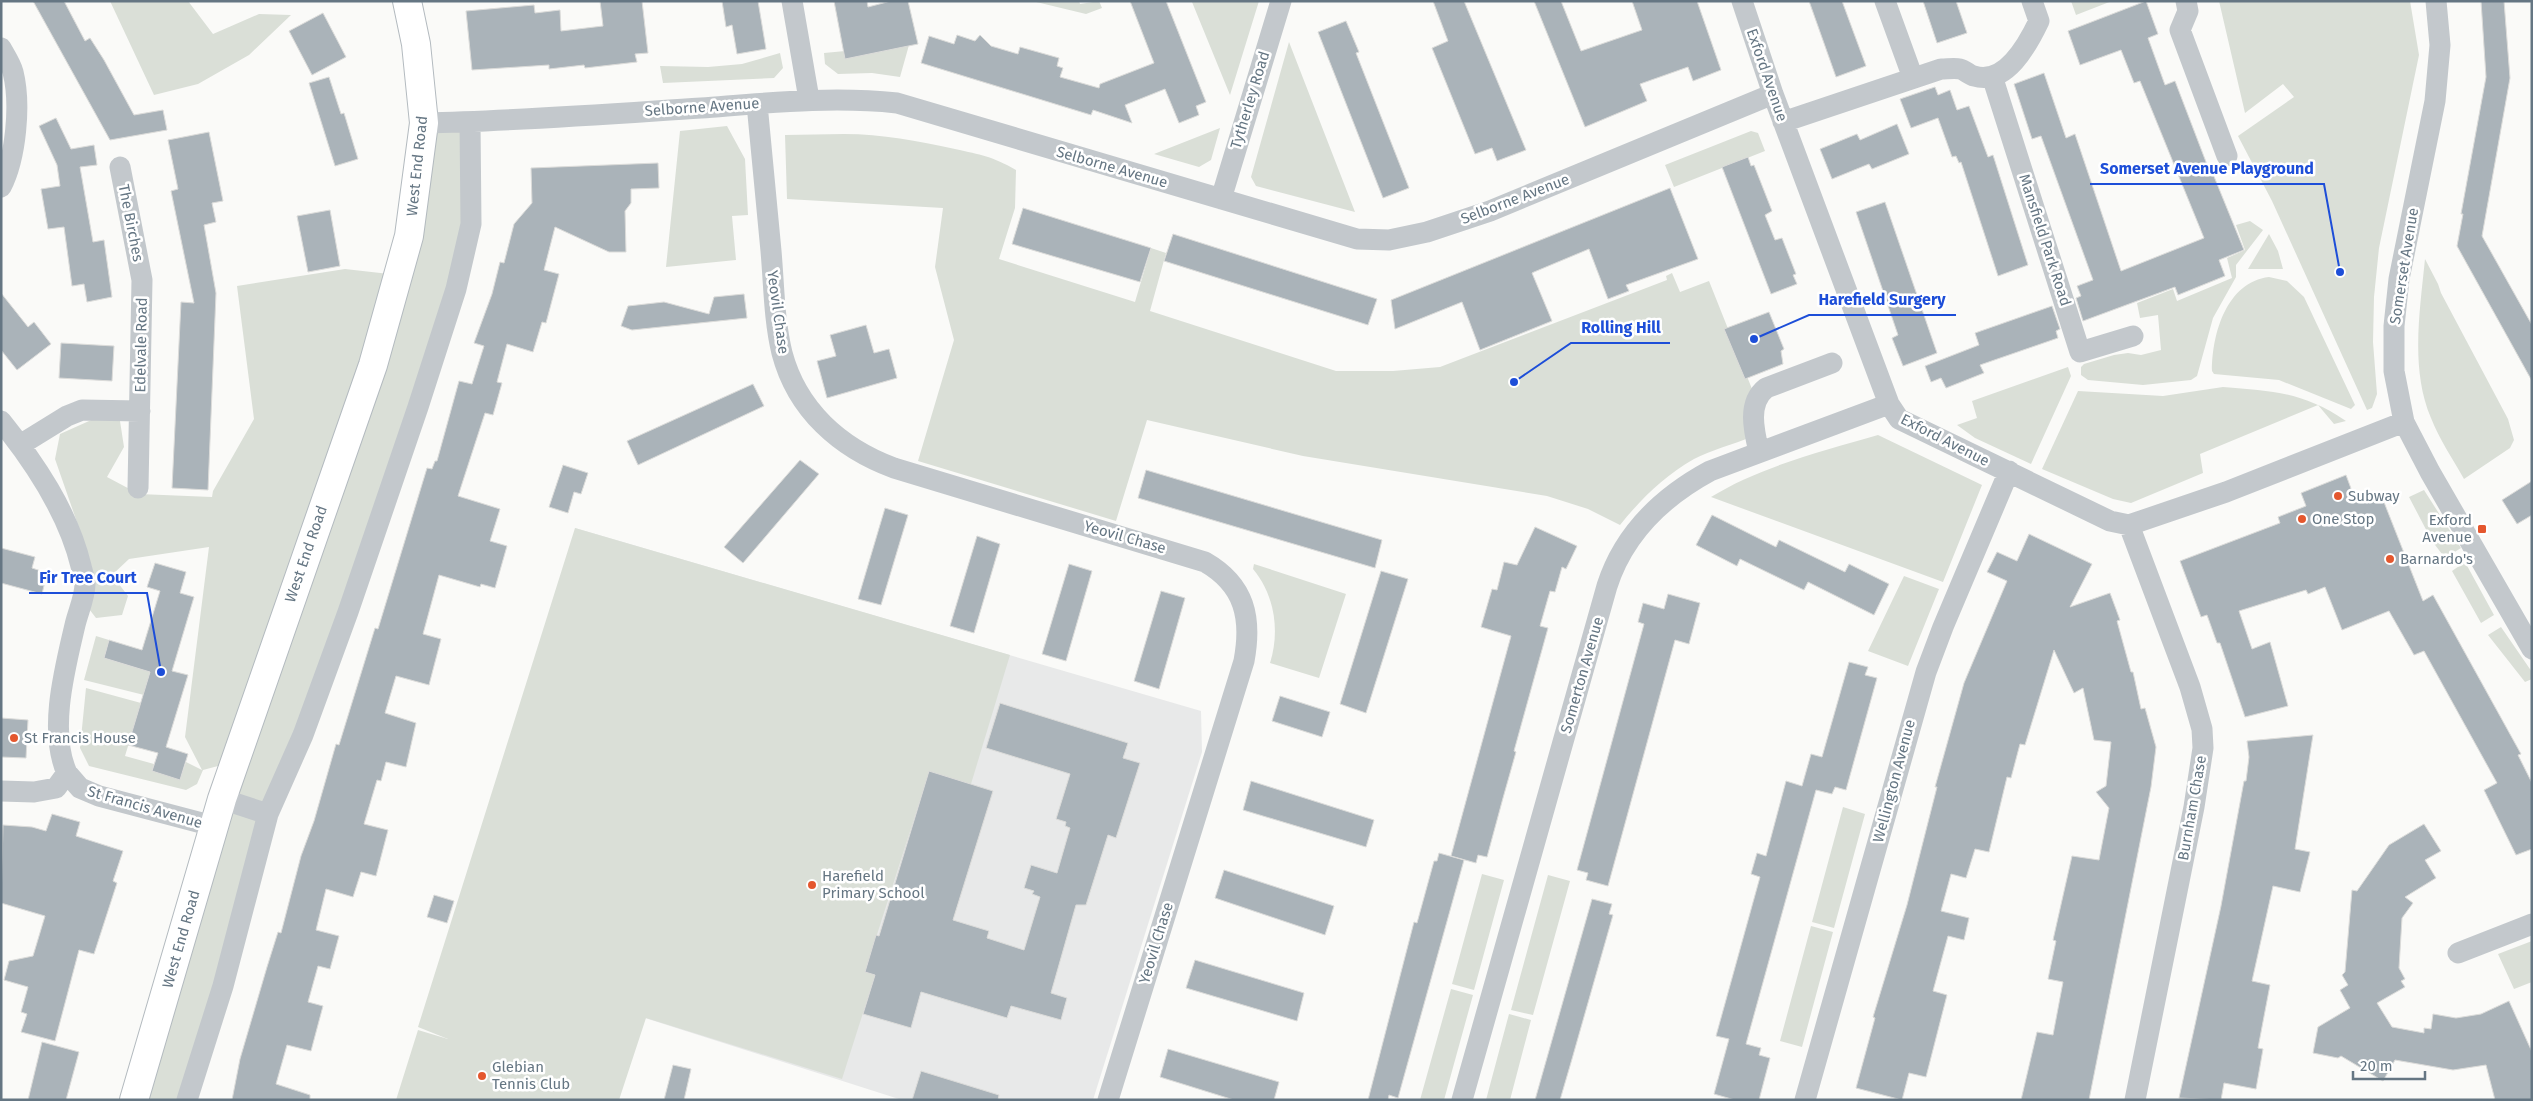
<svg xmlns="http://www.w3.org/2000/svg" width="2533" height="1101" viewBox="0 0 2533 1101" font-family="'Fira Sans',sans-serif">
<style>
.built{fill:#e8e9e9}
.green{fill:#dadfd7}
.building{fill:#aab3b9;stroke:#dcdcda}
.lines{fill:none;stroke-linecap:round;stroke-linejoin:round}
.secondary-casing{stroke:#b3babf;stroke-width:30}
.street{stroke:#c3c8cc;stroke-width:21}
.secondary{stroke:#fff;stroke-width:28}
.poi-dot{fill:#e4572e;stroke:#fff;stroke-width:2}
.labels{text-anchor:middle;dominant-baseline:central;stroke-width:5;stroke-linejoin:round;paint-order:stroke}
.street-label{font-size:15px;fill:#657683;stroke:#fff}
.poi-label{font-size:15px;fill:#657683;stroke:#fff;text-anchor:start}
.leader{fill:none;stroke:#1d4ed8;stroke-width:2}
.callout-dot{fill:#1d4ed8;stroke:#fff;stroke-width:2}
.callout-label{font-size:16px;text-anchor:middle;font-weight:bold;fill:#1d4ed8;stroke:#fff;stroke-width:5;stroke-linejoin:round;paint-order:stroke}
</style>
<rect width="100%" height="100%" fill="#fafaf8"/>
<!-- built -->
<path class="built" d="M575 528 1201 711 1202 752 1093 1100H902L645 1018Z"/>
<!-- green -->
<path class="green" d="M110 1H188L213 34 259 14 291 15 249 55 198 84 154 95Z
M1032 1H1079L1080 4 1099 1 1102 8 1086 14Z
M1195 1H1259L1230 95 1192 2Z
M2071 1H2112L2076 15Z
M2219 1H2410L2419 55 2379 248 2374 297 2373 342 2377 394 2372 408 2367 410 2272 201 2238 136 2294 97 2283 84 2245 113Z
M1289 42 1355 212 1256 186 1251 177Z
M909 45 900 77 872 73 838 74 825 64 824 53Z
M780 53 783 68 774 78 663 83 660 66 708 67 742 64Z
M470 122 471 224 303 735 187 1100H134L233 762 203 770 197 784 186 790 89 766 80 748 86 688 141 703 125 756 154 764 152 771 180 779 186 762 202 770 185 737 209 547 129 559 112 575 128 596 122 615 96 618 86 605 79 528 55 459 60 434 98 417 120 421 124 447 107 477 139 494 212 497 213 491 254 419 237 286 345 269 398 275 424 123Z
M727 126 745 159 748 215 732 216 736 260 666 267 680 131Z
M1220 128 1211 160 1199 167 1154 154Z
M1751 131 1758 133 1765 151 1674 187 1665 165Z
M844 134C883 134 917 141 955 149 981 155 992 156 1016 170L1015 208 999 259 1135 302 1151 248 1166 253 1150 311 1336 371H1393L1440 367 1667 280 1666 276 1672 273 1680 292 1709 281 1754 394 1752 437C1733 444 1712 450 1694 459 1664 476 1641 499 1620 525L1588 509 1547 496 1303 456 1147 420 1116 521 918 461 954 340 935 267 943 208 787 199 785 135Z
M2250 221 2263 230 2236 265V277L2213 318 2197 376 2191 380 2143 385 2088 380 2081 375V367L2084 364 2114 355 2128 353 2141 355 2161 350 2158 315 2140 318 2137 303 2173 289 2177 301 2232 278 2227 258 2245 250 2236 225Z
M2269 234 2278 251 2283 269H2248Z
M2425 259 2438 284 2441 293 2508 419 2514 440 2510 448 2464 479C2453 459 2439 439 2431 418 2410 369 2420 310 2425 259Z
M2269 277 2287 281 2304 297 2355 405 2351 409 2279 380 2214 374 2212 371C2212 333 2227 282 2269 277Z
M2068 367 2071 376 2031 464 1975 438 1957 425 1977 418 1972 401Z
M2223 387C2273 391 2303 392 2346 421L2334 424 2318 405 2200 454 2203 473 2131 503 2113 499 2042 469 2078 391 2163 396Z
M1878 435 1982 485 1943 582 1711 497C1759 467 1823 451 1878 435Z
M2424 490 2461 548 2445 558 2432 541 2409 497Z
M575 528 1010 655 971 784 929 772 865 972 875 975 842 1079 646 1018 619 1100H396L418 1030 448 1039 418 1027Z
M2465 562 2494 615 2481 623 2452 571Z
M1254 564 1346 594 1319 678 1270 663C1280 632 1275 595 1253 569Z
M1904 576 1939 589 1908 666 1868 651Z
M2501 627 2532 672V679L2525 682 2488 635Z
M96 636 109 640 104 658 150 672 144 695 84 680Z
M1843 807 1865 814 1834 928 1812 922Z
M1482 874 1504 880 1474 990 1452 984Z
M1548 875 1570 881 1533 1015 1511 1010Z
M1811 926 1833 932 1802 1047 1780 1041Z
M2532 941V982L2514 989 2498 954Z
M1451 989 1473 995 1444 1100H1420Z
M1509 1014 1531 1020 1510 1100H1486Z"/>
<!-- building -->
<path class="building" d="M33 1H64L85 41 90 38 104 60 134 115 163 110 167 130 110 140Z
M600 1H642L648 53 635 54 637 62 585 68 584 65 549 69V65L472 70 466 11 534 5 535 13 560 10 561 31 603 26Z
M722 1H758L766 49 737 54 732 25 726 27Z
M834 1H867L868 7 891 1H908L918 44 845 59Z
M1130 1H1166L1206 102 1196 106 1199 115 1179 123 1165 89 1125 105 1132 123 1093 110 1091 115 921 63 929 36 954 44 957 35 975 41 980 35 991 46 1018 54 1020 47 1059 58 1057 66 1063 68 1060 77 1099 88 1100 84 1154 63Z
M1433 1H1464L1526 150 1497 161 1492 148 1475 154 1432 48 1448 41Z
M1534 1H1561L1581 51 1642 30 1632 1H1697L1721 70 1693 81 1688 67 1640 84 1647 101 1585 127Z
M1809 1H1842L1866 66 1836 77Z
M1923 1H1956L1967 33 1937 43Z
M2146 1 2158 34 2148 38 2165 85 2175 81 2211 175 2213 174 2244 250 2219 260 2225 276 2178 295 2175 287 2083 321 2076 298 2081 296 2077 286 2093 280 2041 136 2032 139 2014 84 2044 73 2066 138 2075 134 2121 271 2204 238 2140 81 2134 83 2121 50 2080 65 2068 31Z
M2481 1H2504L2510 78 2482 236 2532 325V381L2457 246 2463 214H2461L2486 77Z
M323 13 346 57 312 75 289 31Z
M1346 21 1359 52 1356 53 1409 188 1383 198 1318 32Z
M329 77 341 114 344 113 358 159 335 166 309 83Z
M1935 87 1938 95 1950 90 1957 110 1969 106 1988 157 1993 155 2028 265 1998 276 1961 162 1959 163 1956 156 1952 157 1938 118 1911 128 1900 99Z
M56 118 71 149 94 145 97 165 80 167 93 242 104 240 112 297 87 302 84 284 72 286 64 227 48 229 41 189 60 186 57 165 39 126Z
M1897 124 1909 154 1872 169 1869 164 1832 179 1820 149 1857 134 1860 140Z
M209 132 223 201 212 203 216 222 204 225 216 293 208 490 172 488 181 302 194 303 171 191 178 189 168 140Z
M1748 157 1751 166 1754 165 1772 211 1765 215 1775 240 1782 238 1796 274 1793 275 1797 284 1771 294 1722 167Z
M658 163 659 188 631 189V203L625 211 626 252H609L555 227 544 270 559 274 546 323 542 322 533 352 507 344 497 382 502 383 493 415 485 413 458 496 500 509 490 541 507 546 495 588 481 584 480 587 439 575 423 634 441 639 429 685 396 676 385 713 416 723 406 767 386 762 381 781 377 780 364 824 388 830 376 876 361 872 353 897 326 889 316 930 339 936 330 969 318 966 308 1002 323 1006 311 1051 287 1045 276 1084 310 1095V1100H232L240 1059 267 967 278 932 281 933 301 856 314 821 336 744 339 745 375 628 378 629 427 468 432 469 435 461H437L459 381 472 384 484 346 474 343 492 294 500 262 504 263 514 224 532 203 531 168Z
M1670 188 1698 259 1626 285 1629 291 1608 299 1589 249 1534 272 1532 273 1552 321 1480 350 1462 302 1395 329 1391 300Z
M1885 202 1937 353 1903 366 1892 338 1898 335 1856 212Z
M1023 208 1151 248 1140 282 1012 244Z
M330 210 340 266 308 272 297 216Z
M1173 234 1377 299 1368 325 1164 261Z
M1 293 28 327 34 322 51 344 17 370 1 350Z
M744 294 747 318 632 330 621 326 628 306 664 302 709 314 714 297Z
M2052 306 2060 329 2056 331 2058 338 1980 365 1984 373 1946 388 1941 378 1931 382 1925 366 1979 345 1975 333Z
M1769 312 1784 349 1781 351 1783 364 1745 379 1724 329Z
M866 325 874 353 889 349 897 378 827 398 817 361 836 356 830 335Z
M61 343 114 346 112 381 59 378Z
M753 384 764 406 638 465 627 441Z
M800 460 819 474 743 563 724 547Z
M563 465 588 473 581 494 574 492 568 513 549 507Z
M1146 470 1382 540 1375 568 1138 498Z
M2346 475 2356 502 2380 492 2423 601 2433 595 2521 754 2518 755 2532 783V849L2516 855 2484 790 2497 783 2424 651 2414 655 2389 611 2342 630 2325 587 2308 594 2306 590 2239 611 2252 649 2270 642 2288 706 2245 717 2220 643H2217L2207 615 2201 617 2180 561 2280 523 2278 517 2306 506 2301 493Z
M2532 481V515L2517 524 2502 500Z
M885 508 908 515 881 605 858 599Z
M1712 515 1776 547 1779 540 1845 572 1849 564 1889 584 1874 615 1808 582 1804 590 1740 559 1737 566 1696 545Z
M1535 527 1577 546 1566 569 1562 567 1555 592 1550 591 1540 626 1548 628 1514 751 1516 752 1503 798 1487 857 1478 855 1476 863 1451 856 1511 636 1481 627 1492 589 1497 590 1504 562 1517 565Z
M2029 534 2092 564 2070 607 2110 593 2120 620 2117 621 2131 672H2133L2141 709 2145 708 2156 747 2151 787 2089 1100H2021L2037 1032 2053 1035 2063 982 2048 979 2056 941 2053 940 2072 856 2099 860 2109 808 2096 792 2106 786 2111 742 2094 740 2083 688 2074 693 2054 650 2025 745 2020 744 2011 778 2007 777 1989 852 1975 849 1966 878 1951 874 1941 911 1969 918 1964 940 1948 936 1933 991 1947 995 1926 1077 1909 1073 1902 1100 1856 1088 1875 1018 1873 1017 1907 905 1937 787H1935L1964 683 2007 581 1987 572 1997 552 2017 561Z
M977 536 1000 544 974 633 950 626Z
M1 548 35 557 32 568 47 573 42 594 1 583Z
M155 563 186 572 180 593 194 597 172 671 188 675 166 747 188 754 180 780 152 771 158 753 128 745 150 672 104 658 109 640 142 650 160 591 147 587Z
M1069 564 1092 571 1066 661 1042 654Z
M1381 571 1408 579 1366 713 1340 704Z
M1161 591 1185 598 1159 689 1134 681Z
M1668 594 1700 603 1689 644 1675 640 1608 886 1586 880 1588 873 1577 870 1644 624 1638 622 1643 603 1664 609Z
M1849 662 1868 667 1865 675 1877 678 1846 790 1835 787 1832 794 1816 790 1746 1044 1761 1048 1759 1055 1770 1058 1759 1100H1735L1714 1094 1729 1039 1716 1036 1760 877 1751 874 1757 853 1766 856 1786 781 1802 786 1811 754 1822 757Z
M1280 696 1330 712 1322 737 1272 721Z
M1000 703 1128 743 1123 758 1140 763 1116 838 1108 835 1086 905H1076L1051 993 1067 998 1061 1020 1011 1006 1007 1018 921 992 911 1028 863 1014 875 975 865 972 876 935 879 936 929 771 993 791 953 920 989 931 987 938 1024 950 1040 897 1032 894 1034 891 1024 888 1031 865 1057 873 1070 828 1065 826 1066 822 1056 819 1070 774 986 748Z
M1 718 28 720 26 758 1 757Z
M2313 735 2295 849 2310 852 2300 892 2273 886 2252 981 2270 985 2258 1048 2263 1049 2256 1089 2224 1083 2221 1100 2179 1098 2221 906 2244 781H2246L2249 757 2247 741Z
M1251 781 1374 820 1366 847 1243 810Z
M52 814 80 822 76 836 123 851 113 881 117 883 94 954 79 950 55 1041 21 1032 27 1014 21 1012 28 987 4 980 9 961 33 956 45 916 1 903 3 825 32 827 46 831Z
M2424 824 2441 851 2425 860 2436 878 2405 897 2413 903 2402 918 2399 968 2405 979 2401 981 2405 987 2377 1003 2392 1027 2424 1033V1028L2431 1029 2433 1014 2456 1018 2481 1014 2509 1001 2532 1052V1100H2495L2486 1065 2453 1070 2395 1060 2383 1081 2341 1056 2338 1058 2313 1053 2318 1027 2350 1008 2340 990 2348 985 2342 975 2345 972 2352 890 2357 891 2389 845Z
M1439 853 1464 860 1398 1098 1389 1095 1388 1100H1368L1414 922 1417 923 1434 861H1437Z
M1224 870 1334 906 1325 935 1215 898Z
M434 895 454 901 447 923 427 917Z
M1592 899 1612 904 1609 914 1613 915 1572 1059 1560 1100H1535Z
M1195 960 1304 993 1297 1021 1186 988Z
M42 1042 79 1052 66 1100H28Z
M1168 1049 1279 1082 1274 1100H1234L1160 1077Z
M673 1065 691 1069 684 1100H664Z
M921 1071 999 1095 998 1100H912Z"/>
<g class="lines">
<!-- secondary casing -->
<g class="secondary-casing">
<path id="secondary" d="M134 1100 222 799 373 365 409 236 424 123 416 44 407 1"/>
</g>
<!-- street -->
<path class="street" d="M792 1 809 99
M1742 1 1773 94 1889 404 1899 419 2110 521 2129 525 2226 492 2404 422
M1885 1 1913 78
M2186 1 2188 11 2180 30 2227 156
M2436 1 2440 45 2435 101 2399 279 2394 326V371L2404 422 2430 472 2532 649
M1 48C5 55 11 64 13 72 21 104 16 158 1 187
M1992 76 2080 352 2133 336
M757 104C762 153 766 202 771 251 774 285 774 320 782 353 797 410 840 448 894 468L1205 562C1245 585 1252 618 1244 661L1108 1100
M1783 122 1941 69C1947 69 1955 68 1960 69 1965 70 1969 75 1974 76 2006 86 2028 44 2039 21L2032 1
M424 123C517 121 609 114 701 108 767 103 831 96 897 103L1357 239 1389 240 1427 232 1490 211 1773 94
M120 167 142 280 138 488
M1221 199 1281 1
M1 421C35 463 68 512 81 566 82 571 85 578 85 584 85 597 78 612 75 625 65 668 48 731 67 773
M20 445 67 416 82 410 140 411
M1759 452C1754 431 1747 403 1766 388L1832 363
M2129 525 2190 687 2202 729 2203 748 2194 807 2135 1100
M1 791 34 792 56 788 67 773 80 788 99 796 213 826
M222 799 268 814 303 735 348 612 418 407 456 289 471 224 470 122
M2458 953 2532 924
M187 1100 223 986 268 814
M1462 1100 1607 586C1624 533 1662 497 1710 471L1889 404
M1805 1100 1926 672 1943 627 2009 471"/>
<!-- secondary -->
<use href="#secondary" class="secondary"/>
</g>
<!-- markers -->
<g class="poi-dot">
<circle cx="2338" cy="496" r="5"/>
<circle cx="2302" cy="519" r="5"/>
<rect x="2477" y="524" width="10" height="10" rx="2.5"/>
<circle cx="2390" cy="559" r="5"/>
<circle cx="14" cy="738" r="5"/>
<circle cx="812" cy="885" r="5"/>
<circle cx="482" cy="1076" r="5"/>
</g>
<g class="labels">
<!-- street labels -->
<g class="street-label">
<text transform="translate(1767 75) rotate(71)">Exford Avenue</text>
<text transform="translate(1250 100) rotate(-73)">Tytherley Road</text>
<text transform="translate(702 107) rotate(-4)">Selborne Avenue</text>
<text transform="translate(417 166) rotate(-84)">West End Road</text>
<text transform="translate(1112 167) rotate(16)">Selborne Avenue</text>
<text transform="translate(1515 199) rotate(-21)">Selborne Avenue</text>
<text transform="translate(131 223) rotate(79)">The Birches</text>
<text transform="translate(2045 240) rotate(72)">Mansfield Park Road</text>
<text transform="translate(2404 266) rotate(-81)">Somerset Avenue</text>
<text transform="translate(778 312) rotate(82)">Yeovil Chase</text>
<text transform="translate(141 345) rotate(-89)">Edelvale Road</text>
<text transform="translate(1945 440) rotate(27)">Exford Avenue</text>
<text transform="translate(1125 537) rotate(16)">Yeovil Chase</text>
<text transform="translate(306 554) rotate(-71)">West End Road</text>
<text transform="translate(1582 675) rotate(-74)">Somerton Avenue</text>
<text transform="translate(1894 781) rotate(-75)">Wellington Avenue</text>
<text transform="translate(145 807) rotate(16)">St Francis Avenue</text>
<text transform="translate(2192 808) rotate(-80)">Burnham Chase</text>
<text transform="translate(181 939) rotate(-74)">West End Road</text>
<text transform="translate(1156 943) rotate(-73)">Yeovil Chase</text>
</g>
<!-- poi labels -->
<g class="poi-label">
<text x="2348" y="496">Subway</text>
<text x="2312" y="519">One Stop</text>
<text x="2472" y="520" text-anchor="end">Exford<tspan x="2472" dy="17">Avenue</tspan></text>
<text x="2400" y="559">Barnardo's</text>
<text x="24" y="738">St Francis House</text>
<text x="822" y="876">Harefield<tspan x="822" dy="17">Primary School</tspan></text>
<text x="492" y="1067">Glebian<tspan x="492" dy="17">Tennis Club</tspan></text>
</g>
</g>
<!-- callouts -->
<path class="leader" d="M2340 272L2324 184H2090M1754 339L1809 315H1956M1514 382L1571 343H1670M161 672L147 593H29"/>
<g class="callout-dot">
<circle cx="2340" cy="272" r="5"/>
<circle cx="1754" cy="339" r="5"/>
<circle cx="1514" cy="382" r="5"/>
<circle cx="161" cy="672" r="5"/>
</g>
<g class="callout-label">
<text x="2207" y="174">Somerset Avenue Playground</text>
<text x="1882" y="305">Harefield Surgery</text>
<text x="1621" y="333">Rolling Hill</text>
<text x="88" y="583">Fir Tree Court</text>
</g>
<!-- border -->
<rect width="2533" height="1101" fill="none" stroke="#657683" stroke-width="5"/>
<!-- scale -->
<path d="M2353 1071v8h72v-8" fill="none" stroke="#657683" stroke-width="2.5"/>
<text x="2360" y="1071" font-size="15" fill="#657683" stroke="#ffffff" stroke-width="4" paint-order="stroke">20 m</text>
</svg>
